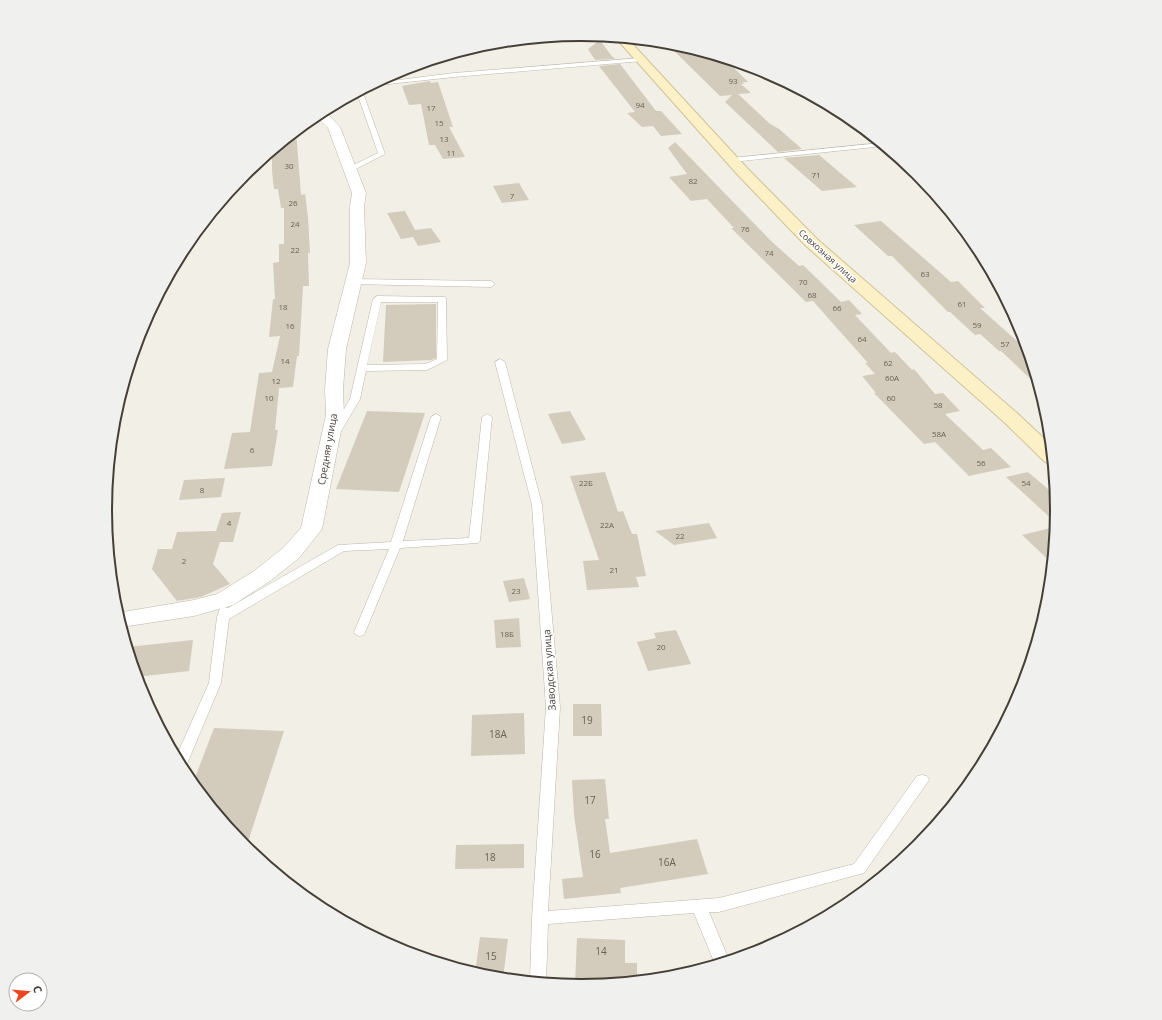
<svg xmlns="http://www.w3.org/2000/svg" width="1162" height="1020" viewBox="0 0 1162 1020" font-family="'Open Sans',sans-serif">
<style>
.building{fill:#d3cbbc}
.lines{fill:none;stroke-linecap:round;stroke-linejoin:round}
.lane-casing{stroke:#bdb7a9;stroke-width:1}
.street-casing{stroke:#bdb7a9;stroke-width:1}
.secondary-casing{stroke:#d0c398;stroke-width:2}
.lane{fill:#fff;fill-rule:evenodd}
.street{fill:#fff;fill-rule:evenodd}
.secondary{fill:#fcf0c6;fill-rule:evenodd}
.labels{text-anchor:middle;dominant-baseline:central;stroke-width:3;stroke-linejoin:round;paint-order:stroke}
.number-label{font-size:8px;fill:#686258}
.far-street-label{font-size:9px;fill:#453f36;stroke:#fff}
.street-label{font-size:10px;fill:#453f36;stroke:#fff}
.near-number-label{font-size:10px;fill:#686258}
.rim{fill:none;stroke:#453f36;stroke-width:2}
</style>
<rect width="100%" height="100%" fill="#f2efe6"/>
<!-- building -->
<path class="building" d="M600 40 610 54 615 59 595 60 588 49Z
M665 42 674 43 724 58 748 82H742L745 84H741L751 93 738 94 769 123 779 129 802 149 778 152 725 102 732 95 720 96Z
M620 64 656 111H661L682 134 661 136 653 126 642 127 627 113 635 112 599 66Z
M430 81 431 83 438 82 453 127H449L465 157 443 159 435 145H429L421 104 409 105 402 86Z
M296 131 301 195 305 194 308 217 310 253H308L309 286H303L299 356H297L293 387 279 388 275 430H278L272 466 224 469 232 433 250 432 259 373 272 372 280 336 269 337 273 299H275L273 263 279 262V244H284V208H281L278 189H274L272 171V151Z
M675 142 771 241 799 266 803 265 841 302 849 300 862 314 855 315 891 353 895 352 912 370 914 369 935 394 943 393 960 411 945 414 983 450 991 448 1011 467 969 476 935 442 924 444 874 393H876L862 376 875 374 865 363H868L813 301 806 302 731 228H734L707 199 691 201 669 177 687 174 668 148Z
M819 155 857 187 822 191 784 158Z
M519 183 529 200 502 203 493 186Z
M405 211 415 230 431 228 441 242 418 246 413 237 401 239 387 213Z
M881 221 951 282 958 281 985 308H980L1027 350 1039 387 1001 351H999L980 334 975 335 950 312H948L892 256H888L854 225Z
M436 304V358L431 360 383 362 386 305Z
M367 411 425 413 399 492 336 489Z
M570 411 586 440 562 444 548 414Z
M605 472 618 512 623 511 632 534H637L646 576 636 577 639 587 587 590 583 561 599 560 570 476Z
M1028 472 1055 495 1057 510 1056 523 1006 477Z
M225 478 221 497 179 500 184 480Z
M241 512 233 542H220L213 564 230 584 201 597 177 601 152 569 158 549H172L177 532 216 531 222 513Z
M709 523 717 538 674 545 655 531Z
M1055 527 1052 558V563L1022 535Z
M524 578 530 599 509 602 503 581Z
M519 618 521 647 496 648 494 620Z
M676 630 691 664 648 671 637 642 656 638 654 633Z
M193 640 189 671 136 677 128 647Z
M573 704H601L602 736H573Z
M524 713 525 754 471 756 472 715Z
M214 728 284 731 246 848 193 783Z
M605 779 609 819H605L610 853 697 839 708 874 620 888 621 893 564 899 562 879 583 877 574 815 572 780Z
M524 844V868L455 869 456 845Z
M480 937 508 939 503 978 488 977 475 973Z
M577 938 625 940V963H637V980L590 985 575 984Z"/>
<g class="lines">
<!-- lane casing -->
<g class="lane-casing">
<path id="lane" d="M641 58 643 59V61L454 77 370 86 375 83 454 73Z
M362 90 385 154 350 172H347V168L378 153 357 93Z
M881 143 884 146 732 162 729 160 732 158Z
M353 279 491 281 495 284 491 287 350 284 349 282 350 280Z
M377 296 445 297 446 299 447 360 427 370 366 371 360 399 340 433H332L331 431 350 399 373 299ZM381 302H438L437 359 425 364 367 365Z
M500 359 505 362 542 505 560 707 548 911 719 898 854 864 917 776 922 775 927 776 929 780 864 873 719 912H709L729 960 715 964 694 913 548 924 546 982 530 981 532 918 546 707 532 505 495 362Z
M436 414 441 417 403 541 469 538 482 417 487 414 492 417 480 541 478 543 400 548 364 635 360 636 356 635 354 632 389 549 344 551 229 619 221 683 187 764 185 768 182 769 176 757 209 683 217 617 220 608 224 607 228 608 338 545 391 542 431 417Z"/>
</g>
<!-- street casing -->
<g class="street-casing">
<path id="street" d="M324 110 340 127 366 193 364 207 366 263 346 349 343 389 344 415 322 529 299 558 270 581 233 605 194 616 122 627 117 613 194 600 217 594 254 571 283 548 301 528 326 415 325 389 328 349 350 263V207L352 193 328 128 315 115Z"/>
</g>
<!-- secondary casing -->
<g class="secondary-casing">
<path id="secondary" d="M615 37 627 38 747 168 817 239 1018 414 1051 445 1052 464 1045 462 1004 422 805 245 737 174Z"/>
</g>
<!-- lane -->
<use href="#lane" class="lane"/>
<!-- street -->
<use href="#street" class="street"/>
<!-- secondary -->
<use href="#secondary" class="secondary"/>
</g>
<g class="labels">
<!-- number labels -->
<g class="number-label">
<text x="733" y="80">93</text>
<text x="640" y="104">94</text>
<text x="431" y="107">17</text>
<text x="439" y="122">15</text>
<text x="444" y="138">13</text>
<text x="451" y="152">11</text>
<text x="289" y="165">30</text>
<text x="816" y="174">71</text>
<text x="693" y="180">82</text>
<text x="512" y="195">7</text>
<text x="293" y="202">26</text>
<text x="295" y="223">24</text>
<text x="745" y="228">76</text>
<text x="295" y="249">22</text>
<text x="769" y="252">74</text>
<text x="925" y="273">63</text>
<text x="803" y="281">70</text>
<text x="812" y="294">68</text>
<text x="962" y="303">61</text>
<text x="283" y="306">18</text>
<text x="837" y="307">66</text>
<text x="977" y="324">59</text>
<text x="290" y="325">16</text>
<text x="862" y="338">64</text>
<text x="1005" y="343">57</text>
<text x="285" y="360">14</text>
<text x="888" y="362">62</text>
<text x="892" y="377">60А</text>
<text x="276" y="380">12</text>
<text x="269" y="397">10</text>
<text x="891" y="397">60</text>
<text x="938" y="404">58</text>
<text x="939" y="433">58А</text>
<text x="252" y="449">6</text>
<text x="981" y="462">56</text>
<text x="586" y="482">22Б</text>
<text x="1026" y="482">54</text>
<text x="202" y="489">8</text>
<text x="229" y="522">4</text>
<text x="607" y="524">22А</text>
<text x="680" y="535">22</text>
<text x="184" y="560">2</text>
<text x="614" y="569">21</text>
<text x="516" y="590">23</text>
<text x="507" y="633">18Б</text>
<text x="661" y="646">20</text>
</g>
<!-- far-street labels -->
<g class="far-street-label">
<text transform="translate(828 256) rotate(42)">Совхозная улица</text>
</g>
<!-- street labels -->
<g class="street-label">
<text transform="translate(327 449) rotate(-80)">Средняя улица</text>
<text transform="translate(549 670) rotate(-94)">Заводская улица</text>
</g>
<!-- near-number labels -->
<g class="near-number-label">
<text x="587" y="720">19</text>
<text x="498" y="734">18А</text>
<text x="590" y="800">17</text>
<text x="595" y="854">16</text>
<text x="490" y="857">18</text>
<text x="667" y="862">16А</text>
<text x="601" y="951">14</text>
<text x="491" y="956">15</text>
</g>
</g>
<!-- crop -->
<path d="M0 0H1162V1020H0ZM112 510a469 469 0 1 1 938 0a469 469 0 1 1-938 0Z" fill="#f0f0ef" fill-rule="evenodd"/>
<path class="rim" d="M112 510a469 469 0 1 1 938 0a469 469 0 1 1-938 0Z"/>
<!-- north arrow -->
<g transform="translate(28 992) rotate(74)"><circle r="19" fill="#ffffff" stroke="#b5b2af"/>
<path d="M0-3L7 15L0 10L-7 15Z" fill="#f04320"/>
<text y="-6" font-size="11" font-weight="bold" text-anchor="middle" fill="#453f36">С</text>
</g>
</svg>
